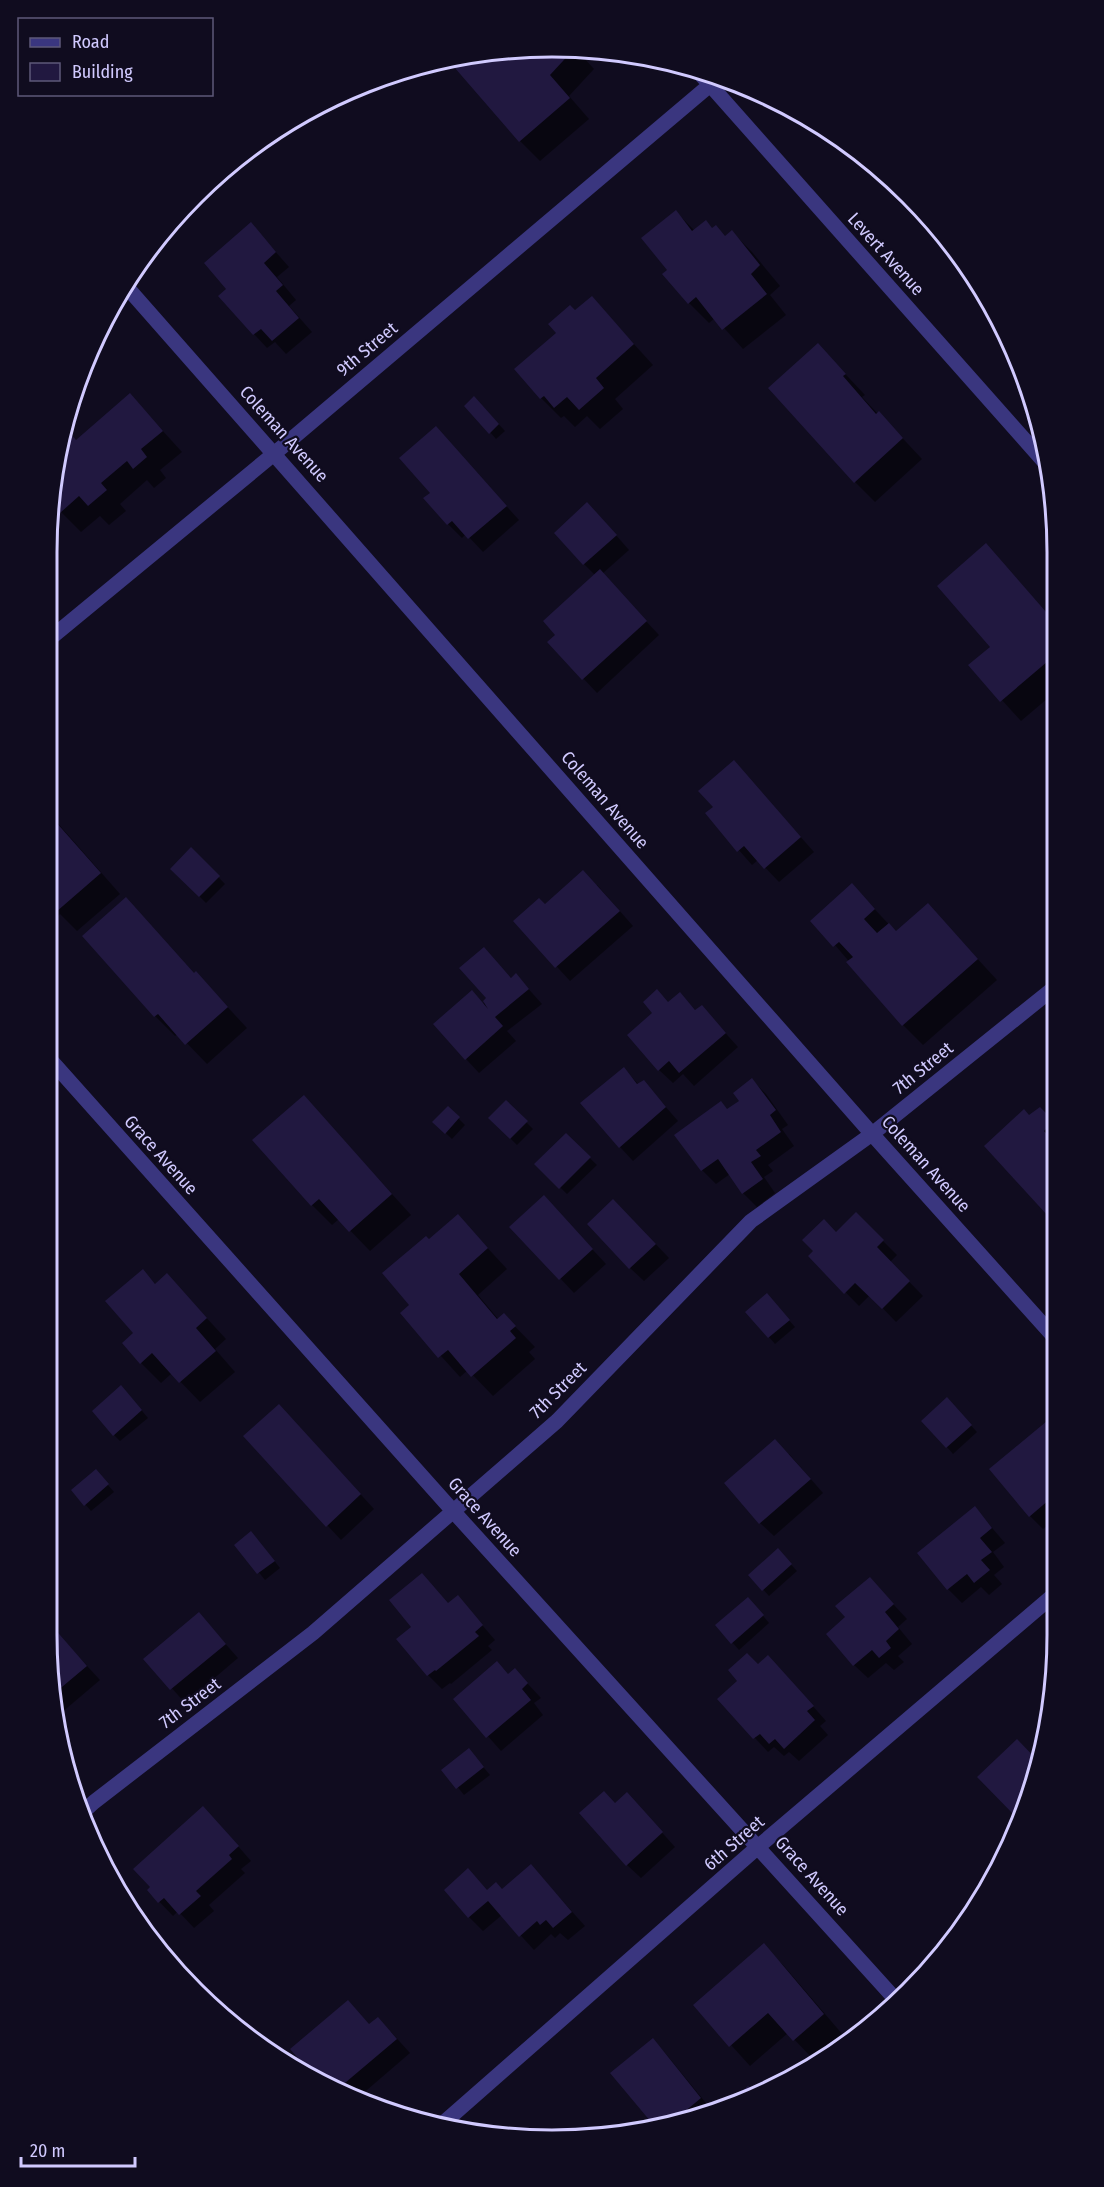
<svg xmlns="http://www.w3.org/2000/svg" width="1104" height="2187" viewBox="0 0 1104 2187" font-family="'Fira Sans Condensed',sans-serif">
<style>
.shadow{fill:#0007}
.building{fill:#211840}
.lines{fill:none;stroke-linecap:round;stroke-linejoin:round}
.minor{stroke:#3a367f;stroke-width:15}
.labels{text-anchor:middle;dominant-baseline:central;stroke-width:4.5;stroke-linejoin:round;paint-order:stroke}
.street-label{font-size:18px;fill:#d1caff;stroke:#100c1f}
.rim{fill:none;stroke:#d1caff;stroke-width:3}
</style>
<rect width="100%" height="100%" fill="#100c1f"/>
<!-- shadow -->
<path class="shadow" d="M575 48 594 69 569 96 589 119 540 161 520 141 450 59 486 51Z
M676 212 695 231 713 229 726 237 732 232 752 252 780 286 770 295 786 315 743 349 715 318 709 323 689 303 669 271Z
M251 224 289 267 277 277 296 300 289 306 312 332 286 354 275 342 267 348 254 334 228 289Z
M592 298 653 365 615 399 623 409 600 429 587 416 575 427 564 416 561 418 541 398 558 333 575 312Z
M818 345 865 395 862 397 878 414 879 413 922 459 875 502 855 482Z
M130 395 182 452 160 470 166 478 154 488 147 480 120 504 126 511 109 525 100 516 81 532 61 512 76 441Z
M481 405 505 431 496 439 490 432Z
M436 428 519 520 483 552 466 534 462 538 448 524 432 493Z
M601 518 629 550 602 574 659 635 597 693 549 642 557 635 595 575 584 564Z
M986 545 1054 621V693L1021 721 971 666 992 648Z
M734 762 814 852 779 882 758 860 752 865 707 814 715 808Z
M47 811 120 894 77 931 60 914 58 916 47 905Z
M191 849 225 884 206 903 172 869Z
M597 885 633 926 570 981 515 921Z
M852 885 897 933 928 905 997 980 923 1045 903 1025 835 945Z
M484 949 512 979 516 975 542 1004 507 1031 516 1041 479 1073 466 1059 483 1004 488 998Z
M196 973 247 1028 207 1064 178 1034 175 1036 155 1016Z
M680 994 696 1011 702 1007 738 1047 694 1086 683 1074 673 1083 659 1070 669 1004Z
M624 1069 639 1085 644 1082 678 1121 633 1161 620 1147Z
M752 1080 766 1094 788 1125 782 1129 794 1146 768 1165 773 1171 764 1177 775 1193 757 1207 743 1193 730 1174 716 1184 702 1170 728 1110 741 1101Z
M304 1097 411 1215 370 1251 339 1219 332 1225 312 1205Z
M506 1102 533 1129 517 1145 490 1118Z
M448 1108 465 1125 452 1139 434 1122Z
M1039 1109 1055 1124V1221L1049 1215 1029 1117Z
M566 1135 597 1165 567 1194 536 1164Z
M557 1211 606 1264 574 1293 512 1227Z
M627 1214 669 1258 644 1281 630 1268Z
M856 1214 897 1255 890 1262 923 1296 896 1322 870 1295 859 1306 810 1256Z
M458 1216 507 1269 478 1295 499 1320 504 1315 535 1347 529 1352 535 1359 493 1396 468 1370 460 1377 402 1313 411 1305 429 1241Z
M143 1271 156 1285 167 1275 226 1339 215 1349 235 1372 200 1402 172 1373 161 1383 141 1363 135 1333Z
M773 1302 795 1327 775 1344 769 1337Z
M128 1394 148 1418 120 1441 114 1435Z
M953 1406 977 1432 953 1454 947 1447Z
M292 1419 374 1509 341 1540 245 1437Z
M1056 1432V1519L1043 1529 1030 1516Z
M789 1454 823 1493 774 1536 760 1523Z
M102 1478 114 1492 91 1511 85 1504Z
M975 1508 1005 1543 993 1552 1004 1567 994 1575 1002 1584 989 1595 981 1587 962 1603 948 1589Z
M258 1540 280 1568 265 1580 237 1545Z
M784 1557 797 1571 769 1596 750 1575Z
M870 1579 907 1619 898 1627 912 1644 898 1656 904 1662 894 1670 886 1663 868 1678 854 1665 847 1617Z
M458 1597 495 1640 488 1646 492 1650 451 1684 450 1683 442 1689 428 1675 449 1605Z
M755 1606 769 1623 739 1650 717 1625Z
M199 1614 238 1658 185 1703 146 1659Z
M53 1629 100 1680 60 1714 47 1635Z
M758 1665 781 1670 826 1721 820 1726 828 1735 799 1761 789 1752 784 1756 774 1747 768 1752 719 1699Z
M515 1670 541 1698 534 1703 543 1715 501 1751 455 1699 509 1675Z
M469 1750 490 1775 464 1795 444 1770Z
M615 1804 640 1808 675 1847 641 1878 627 1865Z
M217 1822 251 1861 241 1869 245 1873 209 1905 214 1911 194 1928 178 1911 173 1916 149 1891Z
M531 1866 585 1926 568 1940 560 1933 555 1938 551 1934 534 1950 502 1915 483 1931 469 1917 488 1891 503 1890Z
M764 1946 784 1966 843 2035 814 2060 788 2033 750 2066 695 2005Z
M370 2025 391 2032 410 2053 360 2096 319 2080 293 2049Z
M653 2040 666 2054 710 2108 656 2125 652 2121 612 2073Z"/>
<!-- building -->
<path class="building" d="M575 48 550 75 570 98 519 142 448 60 486 51Z
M676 210 692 231 706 220 712 228 716 225 725 236 732 230 760 265 751 274 767 294 722 330 696 297 688 304 662 274 667 270 641 238Z
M251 222 276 252 264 263 283 285 276 291 299 318 272 341 261 329 253 335 218 296 226 289 204 263Z
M592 296 634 344 596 378 604 388 579 410 567 397 554 408 544 396 540 399 514 369 556 333 548 324 570 305 575 310Z
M818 343 846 374 843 376 876 414 879 411 903 438 854 483 768 388Z
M130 393 163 431 141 449 147 457 133 469 127 461 101 483 107 490 88 506 79 496 60 513 50 502 60 442 70 433 76 440Z
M474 396 499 424 489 434 464 406Z
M436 426 507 506 468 539 452 521 447 525 423 498 430 493 399 458Z
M587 502 617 535 583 565 554 533Z
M986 543 1054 621V656L1000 702 968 665 990 647 937 586Z
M600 569 647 621 582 680 547 642 555 635 543 621Z
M734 760 801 837 764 869 744 846 737 852 705 813 713 807 698 791Z
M47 812 101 873 56 912 47 902Z
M191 847 220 876 199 897 170 869Z
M583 870 620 911 555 968 513 921 539 898 545 904Z
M852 883 875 909 864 919 877 933 889 923 896 931 928 903 978 959 902 1026 846 962 853 957 839 942 833 947 810 921Z
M126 897 194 973 196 971 228 1007 185 1045 158 1014 154 1017 82 936Z
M484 947 511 978 516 973 529 989 495 1017 503 1026 465 1060 433 1024 472 990 488 1009 483 1001 486 998 459 968Z
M657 989 668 1002 680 992 695 1010 702 1005 726 1033 679 1073 669 1061 658 1071 627 1035 652 1013 643 1002Z
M624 1067 637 1084 644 1080 666 1107 619 1148 580 1103Z
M752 1078 776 1110 770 1115 781 1132 756 1150 761 1156 751 1162 763 1179 742 1194 718 1159 701 1171 674 1135 721 1101 727 1109 739 1101 733 1093Z
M304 1095 392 1194 349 1232 319 1199 311 1206 252 1140Z
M506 1100 528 1121 510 1139 488 1118Z
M448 1106 460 1117 445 1134 432 1122Z
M1040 1107 1054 1121 1044 1131 1055 1143V1209L1048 1216 984 1146 1024 1109 1029 1115Z
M566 1133 591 1157 559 1189 534 1164Z
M544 1195 593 1249 559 1280 509 1227Z
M613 1199 656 1244 629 1269 587 1224Z
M856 1212 884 1240 877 1247 910 1281 882 1309 855 1283 844 1294 808 1256 813 1251 802 1240 824 1219 836 1232Z
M458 1214 488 1248 459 1274 497 1319 504 1313 516 1326 510 1331 516 1338 471 1377 448 1350 438 1358 400 1313 409 1305 382 1273 426 1236 429 1239Z
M143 1269 155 1284 167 1273 207 1318 196 1328 216 1351 179 1383 152 1353 140 1364 122 1343 133 1333 105 1301Z
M767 1293 790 1320 768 1338 745 1312Z
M121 1385 142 1410 113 1436 92 1411Z
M947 1397 972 1425 946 1448 921 1421Z
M279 1404 361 1494 326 1527 243 1436Z
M1047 1421 1056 1431V1471L1049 1477 1056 1485V1494L1029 1517 989 1469Z
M775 1439 811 1479 759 1524 724 1483Z
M96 1469 109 1484 84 1506 71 1490Z
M975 1506 992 1528 980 1538 992 1552 981 1560 990 1570 974 1583 967 1574 947 1590 917 1553Z
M251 1531 275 1561 257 1574 234 1545Z
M778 1548 792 1564 762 1591 748 1575Z
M422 1573 448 1603 458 1595 483 1625 475 1632 479 1636 436 1671 435 1670 427 1676 396 1639 411 1627 389 1600Z
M870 1577 894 1604 885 1612 899 1629 886 1641 891 1648 879 1658 872 1650 853 1666 826 1634 845 1617 835 1606Z
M748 1597 764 1615 731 1644 715 1625Z
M199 1612 226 1644 170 1690 143 1659Z
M53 1627 87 1666 56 1692 46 1635Z
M747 1653 758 1664 768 1655 814 1706 807 1711 815 1720 784 1749 775 1739 769 1744 760 1734 753 1739 717 1699 737 1681 728 1670Z
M497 1661 508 1674 515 1668 528 1683 522 1689 531 1700 486 1738 453 1699Z
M1017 1739 1041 1764 1020 1821 977 1777Z
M469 1748 484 1767 456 1789 441 1770Z
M604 1791 615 1803 627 1792 663 1832 626 1866 579 1813Z
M203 1806 239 1846 229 1855 232 1859 196 1891 201 1896 179 1915 164 1898 158 1903 147 1890 150 1887 133 1869Z
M531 1864 572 1912 553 1928 546 1920 540 1925 537 1921 519 1937 488 1901 468 1918 444 1890 468 1868 487 1890 496 1882 502 1889Z
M764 1943 824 2014 793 2041 768 2013 729 2047 693 2005Z
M348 2000 369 2024 378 2017 397 2039 339 2088 326 2083 322 2078 320 2080 316 2079 290 2049Z
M653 2038 701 2098 677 2118 657 2124 654 2120 651 2122 610 2073Z
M789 2069 794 2075 776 2088 761 2093Z
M748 2086 756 2094 729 2103Z"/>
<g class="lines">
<!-- minor -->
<path class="minor" d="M696 69 1047 465
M125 285 872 1134 1056 1339
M47 641 275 453 710 85
M47 1056 453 1511 897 2001
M82 1813 94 1802 313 1633 557 1421 751 1221 872 1134 1055 987
M440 2126 759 1846 1056 1593"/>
</g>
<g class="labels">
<!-- street labels -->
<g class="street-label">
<text transform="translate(886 254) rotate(48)">Levert Avenue</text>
<text transform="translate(367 349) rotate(-40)">9th Street</text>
<text transform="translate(284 434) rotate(48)">Coleman Avenue</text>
<text transform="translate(605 800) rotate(49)">Coleman Avenue</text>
<text transform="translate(923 1068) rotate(-39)">7th Street</text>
<text transform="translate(161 1155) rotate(48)">Grace Avenue</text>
<text transform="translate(926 1164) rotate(48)">Coleman Avenue</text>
<text transform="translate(558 1390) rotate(-45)">7th Street</text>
<text transform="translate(485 1517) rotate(48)">Grace Avenue</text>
<text transform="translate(190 1703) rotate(-37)">7th Street</text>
<text transform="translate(734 1843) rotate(-41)">6th Street</text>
<text transform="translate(812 1876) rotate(48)">Grace Avenue</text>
</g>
</g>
<!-- crop -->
<path d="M0 0H1104V2187H0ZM552 57H552A495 495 0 0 1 1047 552V1635A495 495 0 0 1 552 2130H552A495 495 0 0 1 57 1635V552A495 495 0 0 1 552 57Z" fill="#100c1f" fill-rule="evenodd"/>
<path class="rim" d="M552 57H552A495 495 0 0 1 1047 552V1635A495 495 0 0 1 552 2130H552A495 495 0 0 1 57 1635V552A495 495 0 0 1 552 57Z"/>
<!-- legend -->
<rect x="18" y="18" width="195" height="78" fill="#100c1f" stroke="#5d5879" stroke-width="1.5"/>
<rect x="30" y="38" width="30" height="9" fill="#3a367f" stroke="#5d5879" stroke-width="1.5"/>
<text x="72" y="48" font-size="18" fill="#d1caff">Road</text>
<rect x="30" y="63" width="30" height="18" fill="#211840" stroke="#5d5879" stroke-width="1.5"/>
<text x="72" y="78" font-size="18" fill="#d1caff">Building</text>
<!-- scale -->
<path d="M21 2157v9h114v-9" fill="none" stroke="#d1caff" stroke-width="3"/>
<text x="30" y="2157" font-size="18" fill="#d1caff" stroke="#100c1f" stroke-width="4.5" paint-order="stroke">20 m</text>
</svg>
